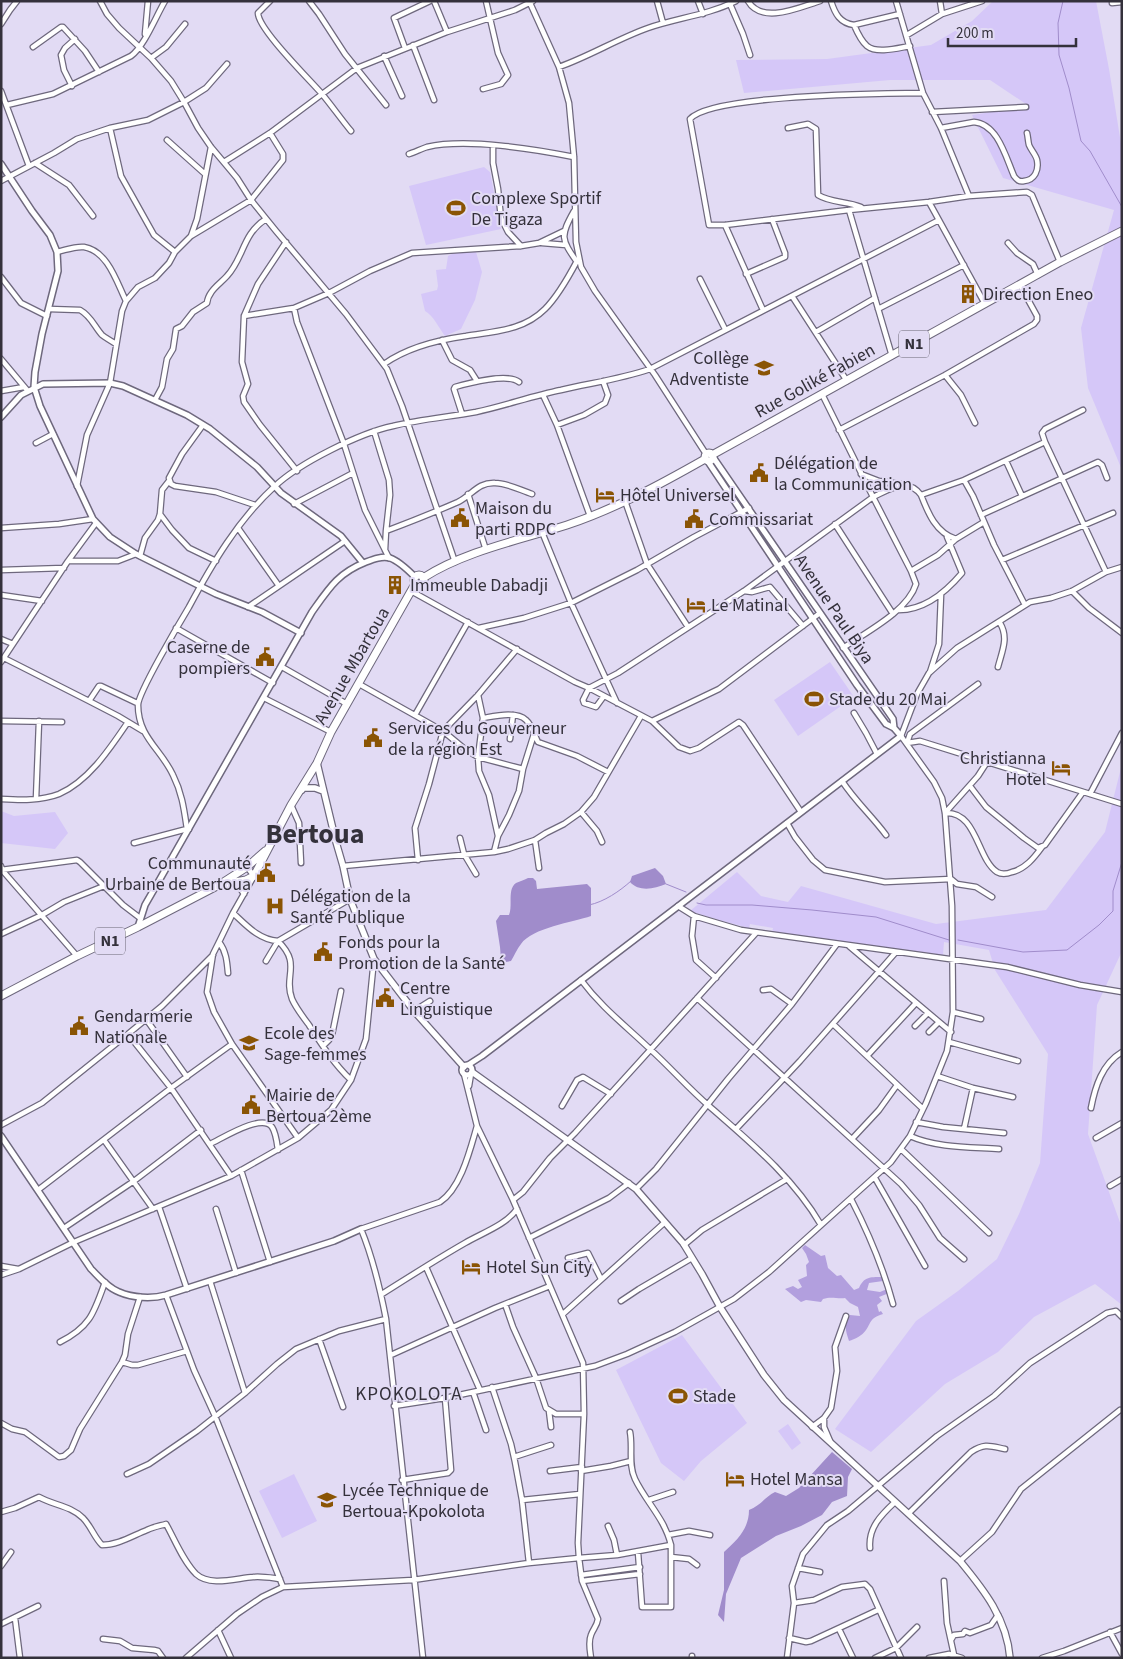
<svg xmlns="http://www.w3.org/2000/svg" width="1123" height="1659" viewBox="0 0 1123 1659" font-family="'Source Sans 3',sans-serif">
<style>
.green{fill:#d5c7f8}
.forest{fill:#b29fde}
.water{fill:#a08ccb}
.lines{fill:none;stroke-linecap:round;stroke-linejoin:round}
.stream{stroke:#a08ccb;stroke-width:1}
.minor-casing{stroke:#6e687d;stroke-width:7}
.tertiary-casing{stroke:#6e687d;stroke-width:8}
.secondary-casing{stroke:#6e687d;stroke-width:8}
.trunk-casing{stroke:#6e687d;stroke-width:9}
.minor{stroke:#fff;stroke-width:4.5}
.tertiary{stroke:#fff;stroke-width:5}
.secondary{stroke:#fff;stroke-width:5.5}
.trunk{stroke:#fff;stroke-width:7}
.labels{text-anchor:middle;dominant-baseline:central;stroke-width:4;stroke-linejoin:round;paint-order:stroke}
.shield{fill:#e2dbf4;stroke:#686472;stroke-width:1}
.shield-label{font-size:16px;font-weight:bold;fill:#34313b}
.poi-label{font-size:18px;fill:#34313b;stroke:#e2dbf4;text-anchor:start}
.street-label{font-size:18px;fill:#34313b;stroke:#e2dbf4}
.neighbourhood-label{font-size:19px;letter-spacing:1px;fill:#34313b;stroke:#e2dbf4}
.town-label{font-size:28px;font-weight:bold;fill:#34313b;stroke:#e2dbf4}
</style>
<rect width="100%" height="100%" fill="#e2dbf4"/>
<!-- green -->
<path class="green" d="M993 1H1096L1109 69 1122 150V470L1088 388 1081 328 1114 210 1003 178 972 115 1029 106 990 80H890L744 93 736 60 827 59 931 45 972 21Z
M484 167 490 172 501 229 426 245 409 186Z
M476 252 482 272 475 300 461 329 445 336C439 328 433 315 425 311L421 294 437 290 438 286 436 270 446 269 448 256 454 253Z
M830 662 854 697 798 736 774 700Z
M1122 764V951L1097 1005 1088 1134 1122 1228V1305L1095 1284 1034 1317 998 1352 945 1384 871 1452 835 1429 916 1321 958 1291 997 1259 1019 1214 1040 1163 1048 1054 995 970 989 950 944 942 943 955 772 933 773 928 750 924 749 928 719 920 690 911 737 872 761 896 788 902 801 886 936 924 1046 910 1105 832Z
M1 811 14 816 55 812 68 833 55 849 1 843Z
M682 1335 747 1423 701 1461 684 1481 661 1463 616 1370Z
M788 1424 801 1443 792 1450 778 1431Z
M294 1474 317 1521 282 1538 259 1491Z"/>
<!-- forest -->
<path class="forest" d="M805 1245 821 1256 825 1255 828 1268 837 1276 841 1275 854 1290 859 1288C864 1277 869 1277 882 1277L883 1281 869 1283 867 1290 880 1292 887 1289 889 1293 879 1297 882 1301 877 1305 879 1312 881 1311 883 1314C870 1318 872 1321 866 1330 862 1336 855 1339 849 1341 846 1332 843 1324 850 1315L860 1316 858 1307 850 1303 845 1298C837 1299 831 1296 823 1299L821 1302 806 1300 801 1302 785 1289 793 1286 798 1289 802 1287 798 1280 807 1276 806 1265 809 1262 806 1254 802 1248Z"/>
<!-- water -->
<path class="water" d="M655 868 663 876 666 884C654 889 639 892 630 882L632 876Z
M528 878H533L536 881 537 889 587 884 591 888V916C573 922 532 928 521 944 517 949 514 956 511 961L506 962 501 959 500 947 496 921 500 915H509C513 906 507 889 516 883 520 881 525 880 528 878Z
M832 1452 852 1469 848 1477 847 1496 832 1502 822 1515 801 1526 776 1536 741 1558 726 1594 724 1622 718 1615 724 1590V1552C737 1540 749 1529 749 1510 760 1506 765 1497 775 1492L786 1496 799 1488Z"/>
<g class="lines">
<!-- stream -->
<path class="stream" d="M1063 1 1058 23 1059 55 1069 88 1081 141 1090 151 1122 207
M666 884 686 892
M697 903 706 905H752L812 910 876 917 949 940
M589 905C604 902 620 891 631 881
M958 940 1023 952 1067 950 1099 925 1113 911V891L1122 862"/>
<!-- minor casing -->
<g class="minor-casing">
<path id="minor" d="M100 1 107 14 119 28 151 58 171 81 184 102 198 128 211 147 237 178 251 200 276 231 346 314 387 369 402 406 455 562
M270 1 258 13C258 29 309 79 322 94 332 106 341 119 351 131
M309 1 319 14 345 54 386 105
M434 1 447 32
M657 1 663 23
M698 1 703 14
M748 1C762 25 800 7 820 1
M831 1C835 14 840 23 854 25L900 14
M896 1 923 93 941 128 969 196
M940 1 942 14
M530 3 559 67 569 103 574 157 576 242 581 267 595 291 655 375 706 454
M1112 3 1122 2
M730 4 743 34 750 55
M1 24 10 10 17 1
M854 25C857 32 861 41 867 46 877 54 898 48 910 46
M145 34 148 1
M907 35 942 14 982 1
M413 45 434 100
M33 47 61 27H63L85 51 99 72
M405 48 394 18 430 1
M384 56 402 96
M151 58 166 47 185 24
M559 67C590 56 617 39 648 28 677 18 708 15 736 1
M72 86 64 70 61 55 65 48 75 39
M483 89 501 84 508 75 498 53 486 1
M1 91 29 166
M7 105 53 94 131 56C144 47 156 16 165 1
M932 112 1026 107
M110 128 121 176 154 235 175 252
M788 128 808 124 816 129 818 195C831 203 847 201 861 207
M941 128 974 122C998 124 1006 158 1014 176 1017 180 1019 182 1024 181 1035 180 1039 170 1037 160 1036 155 1031 150 1029 145 1028 141 1028 137 1027 133
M167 140 205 174
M493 145V163L498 189 501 218 508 232 521 246
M409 154C415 152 421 149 427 147 466 138 535 149 574 157
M224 162 270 133 357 68 447 32 515 10 533 1
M35 163 69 185 93 216
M1 181 54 153 77 139 110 128 148 120 184 102 206 88 227 64
M929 202 985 304
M849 210 725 225H709L690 119C711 94 884 94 923 93
M574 211C560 236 561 239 577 262
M725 225 763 310
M191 236 197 219 211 147
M286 242 258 284 244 316 242 362 248 384 243 396 244 402 260 425 297 471
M542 243 566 245
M1008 243 1017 253 1033 264 1038 275
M57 252C66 250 75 246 84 247 108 251 117 283 126 301
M746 274 785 257V253L772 219
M1 277 21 303 47 316
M700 279 725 329
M792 296 847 381
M294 308 297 322 344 444 365 510 389 558
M49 309 80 310C91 316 94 326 102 335 106 338 111 341 116 344
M878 309 964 265
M244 316 294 308 329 293 370 271 412 253 521 246 539 243 564 231
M816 332 875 298
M442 340 452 360 470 370 477 381
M892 356 849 210 929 202 969 196 1027 192 1032 195 1060 262
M1 359 27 390
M384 364C408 347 437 340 466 336 495 331 523 331 545 309 558 296 568 278 577 261
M945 375 961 395 975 423
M1 391 24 387
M822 394 873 497C889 490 907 476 921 495L964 480 1045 442 1106 572
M543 395 557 425 590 516
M155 400 162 387 167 359 173 349 176 329 182 326 193 312 207 303C208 291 220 284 227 276 244 258 242 234 266 219
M462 414 454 389 455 387C469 383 508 373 519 382
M203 425 182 454 169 478 171 484 175 486 216 492 255 505
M557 425 584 415 605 403 608 395 603 381
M839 430 945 375 1034 324 1037 320V316L1020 285
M374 431 389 480 390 495 386 531
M1045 442 1042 433 1045 429 1083 410
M36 443 53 434
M1006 461 1022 496
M861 474 879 481 900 484
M964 480 973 496 994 545 1025 605
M77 486 87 435 110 383 122 311 126 301 138 287 155 278 169 263 175 252 191 236 251 200 283 160V154L270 133
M468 494 486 550
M921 495C928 513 936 533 956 539
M625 501 647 564 688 627
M294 504 353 473
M160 514 172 530 189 548 216 561
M981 515 1098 462 1102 465 1107 478
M835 524 893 614
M1 528 59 524 93 519
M238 528 279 586
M542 532 571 603 617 703
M385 550 386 531C410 522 435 512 458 502 472 495 478 482 495 483 507 483 520 490 532 494
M140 556 145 538 158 520 160 514 162 490 169 481
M1002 560 1113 513
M69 561H118L136 554
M1 570 64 568
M911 571 938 555 956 539 984 522
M411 591 575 682 589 688 652 721 719 689 820 613
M744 591 752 592 770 587 803 626
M1072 591 1089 608 1122 633
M1 595 42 601
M248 607 345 541
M899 610C925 610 946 592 962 573L947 537
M176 628 273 683
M479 628 524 618 571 603 637 570 694 537 749 508
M1 639 13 644
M4 658 89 701 99 686H101L137 703
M1 662 68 561 96 523
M282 667 347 704
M998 667C1002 651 1009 638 1000 623
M930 672 939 644 941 595
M359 684 443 731 466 750 478 757 523 769
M478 695 483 718 478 757 479 771 489 795 498 836
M604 696 596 707 584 703 583 700 589 688 618 673 744 591 873 497 911 571 916 584C908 611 866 632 843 648
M264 698 331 732
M89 701 118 716 143 731
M854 713 866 733 877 754
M415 715 468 622
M483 718C495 716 517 711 526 720 532 725 534 735 538 742L577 756 608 772
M1 721 62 722
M652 721 679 747 690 751 699 748 739 722 743 725 801 812
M510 739 513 715
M907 743 920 741 1122 804
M907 743 910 734 978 684
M842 781C855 801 872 816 886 835
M970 786 986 807 1024 838 1038 848 1045 845 1083 792
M1090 794 1122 733
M1 799C20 800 41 801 59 794 89 781 111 747 128 722
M36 799 39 721
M291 805 299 823 301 863
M581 812 597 831 602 842
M945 813C977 811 977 859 997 872 1002 875 1007 874 1012 872 1025 869 1034 858 1042 847
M945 813 978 776 987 762
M787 823 795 837 813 860 825 870 885 882 951 879 957 884 976 887 992 897
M189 829H187C184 809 182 793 173 775 161 749 138 737 138 705 138 693 180 622 189 607 212 564 238 520 274 487 299 463 360 433 393 426 421 419 449 417 476 412 504 406 532 396 561 390 591 383 621 379 650 369L939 220
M460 838 464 854 476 874
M535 840 539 868
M134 843 187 829
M494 852 498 836 509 815 519 791 523 769 534 734
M418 860 415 828 429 784 443 731 478 695 517 649
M1 866 2 870 77 956
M343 866 494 852 508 849 535 840 546 833 564 824 581 812 594 797 641 716
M247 867 254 876 233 913 219 942 213 954 207 992 214 1012 232 1044 298 1138
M1 870 77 860 80 862 123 905 140 918
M235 881 244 894
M678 906 694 916 741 930 1007 967 1080 985 1122 992
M233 913C246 925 259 940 278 941L350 899
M694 916 692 936 696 960 716 978
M1 934 42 915 64 902 104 886
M219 942C226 951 227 961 228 973
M849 946 951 1032
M266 961 278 941C302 964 283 976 292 999 296 1008 303 1017 309 1025 322 1045 334 1064 351 1080
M581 980C602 1008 626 1026 651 1050 671 1068 688 1088 709 1106 750 1142 793 1177 821 1225
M763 990 771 989 792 1004
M697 998 901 1184 919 1205 940 1238 964 1259
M414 1011 430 1001
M953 1012 981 1019
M146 1019 187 1077
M833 1024 923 1109
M915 1026 928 1013
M929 1032 939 1022
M128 1034 171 1088 231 1176
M949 1042 1018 1061
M323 1046 329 1040 332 1035 341 991
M867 1056 916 1003
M937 1076 973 1088 1013 1097
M469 1086 471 1074
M562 1106 577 1080 583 1077 611 1094
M1091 1108C1095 1087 1102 1064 1122 1052
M916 1122 943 1127 1004 1133
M1 1125 42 1103 128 1034 162 1006 213 955
M736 1129 800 1061 896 952
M964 1129 973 1088
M910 1136C937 1148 969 1147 999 1149
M1096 1138 1122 1123
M852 1139 879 1110 897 1085
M104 1140 153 1209
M210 1144C223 1138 262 1113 272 1127 276 1133 277 1143 278 1150
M901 1149 989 1233
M241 1170 270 1262
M875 1178 925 1266
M1110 1186 1122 1179
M636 1189 656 1169 728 1079 792 1004 837 944
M38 1190 171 1088 232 1044
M851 1199C868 1232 883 1267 893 1304
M513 1200 523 1192 550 1158 575 1133 756 933
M159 1207 187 1289
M216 1209 236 1273
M64 1228 134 1181 201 1130
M529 1238 609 1198 629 1183
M684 1245 702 1230 787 1179
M568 1258 588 1253 601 1279
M1 1266 18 1269
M426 1267 480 1390
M1 1275 19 1269 74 1242 231 1176 298 1138 331 1110 351 1080 366 1039 374 959
M210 1281 245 1393
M382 1294C409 1277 437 1259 465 1243 482 1233 506 1225 517 1209
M166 1295 194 1370 215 1416 283 1587
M621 1301 639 1289 692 1258
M505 1304 513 1327 536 1378 546 1408 556 1414H584
M563 1314 664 1223
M319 1339 343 1407
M60 1342C90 1327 94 1313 105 1282
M391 1355 495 1308 550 1286
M122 1362 132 1365H138L187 1351
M492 1387 511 1444 515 1462 522 1500 529 1563
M473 1392 486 1430
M394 1406 445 1398 595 1366 627 1354 675 1332 734 1299 769 1272 891 1162 910 1136 926 1103 947 1051 953 1012 952 906 945 813 942 798 934 782 901 736 917 694 929 673 957 648 1030 602 1051 598 1072 591 1106 572 1122 567
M549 1411 551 1427
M824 1418V1427L830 1441
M1 1423 12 1429 25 1432 59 1457 64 1456 71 1450 80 1429 122 1362 125 1355 128 1334 140 1297
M812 1427 824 1418 831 1408 837 1371 835 1347 846 1316
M630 1432C633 1447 628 1465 635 1479 646 1502 665 1519 671 1545V1607H642L638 1552
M514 1457 551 1445
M550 1471 582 1467
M581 1471 611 1466 631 1461
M127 1474 149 1464 197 1431 245 1393 277 1364 296 1349 339 1331 386 1319
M402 1480 448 1473 451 1470 445 1398
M522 1500 580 1494
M649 1500 673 1492
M1 1512 15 1508 39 1497C53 1505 71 1506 83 1518 91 1526 94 1537 102 1545 118 1545 132 1536 147 1530 153 1527 159 1526 166 1524 175 1540 183 1561 196 1574 210 1587 237 1578 253 1577 262 1576 272 1578 280 1579
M909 1513 971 1452C985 1443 990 1446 1005 1449
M608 1526 614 1540 617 1555
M668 1535 689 1531 710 1535
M870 1548C868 1528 881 1515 895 1502
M671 1557 689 1559 697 1565
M960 1561 992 1532 1021 1489 1120 1410
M1 1566 11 1552
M798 1568 820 1572
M581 1575 640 1567
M582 1581 640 1574
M944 1581 947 1623 954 1655
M15 1618 20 1658
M1 1624 38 1606
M839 1629 853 1658
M218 1630 231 1658
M1110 1632 1122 1654
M789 1638 806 1642 811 1641 878 1610
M103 1639 120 1641 132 1648 154 1650 158 1651 163 1658
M951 1640 954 1635 963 1634 965 1631 970 1633 991 1625 998 1615
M692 1656V1658
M186 1658 237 1614 262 1597 283 1587 413 1580 529 1563 579 1558 578 1543 584 1414 583 1363 513 1200 477 1126 464 1074
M423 1658 386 1319C380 1288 373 1258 361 1229L440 1202C461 1188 470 1150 477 1126
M591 1658C590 1651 588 1642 591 1635 593 1629 597 1626 598 1619L582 1581 579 1558 617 1555 671 1545
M787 1658 794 1603
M875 1658 896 1648 917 1627
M901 1658 870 1589 865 1584 842 1587 814 1600 794 1603 792 1586 803 1554 827 1525 848 1511 937 1436 994 1396 1030 1363 1107 1313 1116 1311 1122 1317
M929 1658 949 1654 962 1658
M1042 1658 1064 1651 1122 1628"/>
</g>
<!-- tertiary casing -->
<g class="tertiary-casing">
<path id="tertiary" d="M1 164 32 211 50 235 57 252 58 271 42 334 35 372 34 387 40 406 93 519 110 537 136 554 216 594 262 612 301 633
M1 417 21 395 43 384 110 383 123 386 187 415 210 429 257 467 281 493 341 536 363 563
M713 457 893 719 894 728
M138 927 145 905 160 879 312 612C329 588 338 573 366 562 374 559 382 556 390 558 399 561 408 570 415 577
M468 1065 482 1056 901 736 894 728 886 724 857 685 707 460
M462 1070a5 5 0 1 1 10 0a5 5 0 1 1-10 0Z
M1 1136 91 1269C99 1277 108 1288 119 1292 133 1298 152 1299 166 1295L334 1241 361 1229"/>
</g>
<!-- secondary casing -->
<g class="secondary-casing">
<path id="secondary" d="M317 763 336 842 343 866 350 899 374 959 414 1011 464 1067
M302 790 303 788H315L323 791
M472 1072 636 1189 683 1243 702 1274 720 1307 764 1375 784 1400 960 1561C984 1590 1007 1619 1010 1658"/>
</g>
<!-- trunk casing -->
<g class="trunk-casing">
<path id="trunk" d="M705 457a4 4 0 1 1 8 0a4 4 0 1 1-8 0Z
M712 455 1060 262 1122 231
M414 580a5 5 0 1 1 10 0a5 5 0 1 1-10 0Z
M423 578C465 551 520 540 567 525 615 509 661 484 705 459
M219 885 246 880 254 876 291 805 317 763 331 732 415 584
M1 996 77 956 138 927 219 885 247 867 265 851"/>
</g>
<!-- minor -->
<use href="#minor" class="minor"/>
<!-- tertiary -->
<use href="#tertiary" class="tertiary"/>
<!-- secondary -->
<use href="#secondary" class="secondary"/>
<!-- trunk -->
<use href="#trunk" class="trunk"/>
</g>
<!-- icons -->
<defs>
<g id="stadium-bare" transform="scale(1.5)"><path d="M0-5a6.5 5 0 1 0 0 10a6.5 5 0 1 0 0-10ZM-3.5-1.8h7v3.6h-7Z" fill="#8a5404" stroke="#e2dbf4" stroke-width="2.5" paint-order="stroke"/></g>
<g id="building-bare" transform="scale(1.5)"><path d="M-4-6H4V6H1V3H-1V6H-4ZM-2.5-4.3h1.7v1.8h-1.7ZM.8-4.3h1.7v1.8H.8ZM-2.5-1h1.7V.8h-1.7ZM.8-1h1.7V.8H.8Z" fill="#8a5404" stroke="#e2dbf4" stroke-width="2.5" paint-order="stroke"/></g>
<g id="school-bare" transform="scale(1.5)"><path d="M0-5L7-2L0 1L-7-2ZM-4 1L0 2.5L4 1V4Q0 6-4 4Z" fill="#8a5404" stroke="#e2dbf4" stroke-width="2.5" paint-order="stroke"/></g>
<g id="civic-bare" transform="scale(1.5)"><path d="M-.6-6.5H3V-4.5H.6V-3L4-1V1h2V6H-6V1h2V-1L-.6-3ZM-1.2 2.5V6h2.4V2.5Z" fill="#8a5404" stroke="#e2dbf4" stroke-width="2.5" paint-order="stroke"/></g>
<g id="hotel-bare" transform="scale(1.5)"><path d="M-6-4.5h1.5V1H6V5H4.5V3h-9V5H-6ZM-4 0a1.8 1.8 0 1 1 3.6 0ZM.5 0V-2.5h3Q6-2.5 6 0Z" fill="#8a5404" stroke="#e2dbf4" stroke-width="2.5" paint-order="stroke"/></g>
<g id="hospital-bare" transform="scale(1.5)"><path d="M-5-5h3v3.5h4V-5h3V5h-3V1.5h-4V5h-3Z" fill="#8a5404" stroke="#e2dbf4" stroke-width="2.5" paint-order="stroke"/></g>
<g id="university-bare" transform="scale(1.5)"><path d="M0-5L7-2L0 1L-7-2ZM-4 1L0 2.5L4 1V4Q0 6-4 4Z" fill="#8a5404" stroke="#e2dbf4" stroke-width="2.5" paint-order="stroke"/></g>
</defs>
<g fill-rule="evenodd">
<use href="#stadium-bare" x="456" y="208"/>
<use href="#building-bare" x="968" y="294"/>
<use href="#school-bare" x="764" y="368"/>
<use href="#civic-bare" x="759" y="473"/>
<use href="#hotel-bare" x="605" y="495"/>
<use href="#civic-bare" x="460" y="518"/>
<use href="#civic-bare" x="694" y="519"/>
<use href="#building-bare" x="395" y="585"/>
<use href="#hotel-bare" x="696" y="605"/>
<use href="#civic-bare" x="265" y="657"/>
<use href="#stadium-bare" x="814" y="699"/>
<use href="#civic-bare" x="373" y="738"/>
<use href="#hotel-bare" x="1061" y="768"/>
<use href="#civic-bare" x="266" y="873"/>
<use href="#hospital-bare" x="275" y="906"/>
<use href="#civic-bare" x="323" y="952"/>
<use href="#civic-bare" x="385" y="998"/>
<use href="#civic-bare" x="79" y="1026"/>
<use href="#university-bare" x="249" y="1043"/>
<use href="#civic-bare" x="251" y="1105"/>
<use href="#hotel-bare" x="471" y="1267"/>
<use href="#stadium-bare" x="678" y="1396"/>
<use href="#hotel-bare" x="735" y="1479"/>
<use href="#school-bare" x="327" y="1500"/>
</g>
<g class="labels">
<!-- shield labels -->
<g class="shield">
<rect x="899" y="330.5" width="30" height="27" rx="4"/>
<rect x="95" y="927.5" width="30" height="27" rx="4"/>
</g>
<g class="shield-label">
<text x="914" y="344">N1</text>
<text x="110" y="941">N1</text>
</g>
<!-- poi labels -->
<g class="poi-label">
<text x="471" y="198">Complexe Sportif<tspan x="471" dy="21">De Tigaza</tspan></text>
<text x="983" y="294">Direction Eneo</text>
<text x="749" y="358" text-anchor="end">Collège<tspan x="749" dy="21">Adventiste</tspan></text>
<text x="774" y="463">Délégation de<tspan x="774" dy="21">la Communication</tspan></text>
<text x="620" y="495">Hôtel Universel</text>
<text x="475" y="508">Maison du<tspan x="475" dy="21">parti RDPC</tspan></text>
<text x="709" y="519">Commissariat</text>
<text x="410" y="585">Immeuble Dabadji</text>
<text x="711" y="605">Le Matinal</text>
<text x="250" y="647" text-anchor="end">Caserne de<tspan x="250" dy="21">pompiers</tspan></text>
<text x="829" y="699">Stade du 20 Mai</text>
<text x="388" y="728">Services du Gouverneur<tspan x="388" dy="21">de la région Est</tspan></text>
<text x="1046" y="758" text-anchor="end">Christianna<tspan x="1046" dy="21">Hotel</tspan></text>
<text x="251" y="863" text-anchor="end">Communauté<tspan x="251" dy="21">Urbaine de Bertoua</tspan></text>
<text x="290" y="896">Délégation de la<tspan x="290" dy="21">Santé Publique</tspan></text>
<text x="338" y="942">Fonds pour la<tspan x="338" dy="21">Promotion de la Santé</tspan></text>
<text x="400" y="988">Centre<tspan x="400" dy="21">Linguistique</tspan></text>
<text x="94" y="1016">Gendarmerie<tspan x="94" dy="21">Nationale</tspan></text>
<text x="264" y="1033">Ecole des<tspan x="264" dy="21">Sage-femmes</tspan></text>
<text x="266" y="1095">Mairie de<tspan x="266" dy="21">Bertoua 2ème</tspan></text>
<text x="486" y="1267">Hotel Sun City</text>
<text x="693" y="1396">Stade</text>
<text x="750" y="1479">Hotel Mansa</text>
<text x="342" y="1490">Lycée Technique de<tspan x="342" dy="21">Bertoua-Kpokolota</tspan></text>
</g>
<!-- street labels -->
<g class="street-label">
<text transform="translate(815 381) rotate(-29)">Rue Goliké Fabien</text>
<text transform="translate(834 609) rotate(56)">Avenue Paul Biya</text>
<text transform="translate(352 666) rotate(-60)">Avenue Mbartoua</text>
</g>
<!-- neighbourhood labels -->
<g class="neighbourhood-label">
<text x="409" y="1394">KPOKOLOTA</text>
</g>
<!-- town labels -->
<g class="town-label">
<text x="315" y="834">Bertoua</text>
</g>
</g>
<!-- border -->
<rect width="1123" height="1659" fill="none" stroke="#34313b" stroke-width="5"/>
<!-- scale -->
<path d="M948 38v8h128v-8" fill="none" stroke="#34313b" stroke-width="2.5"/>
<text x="956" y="38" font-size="15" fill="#34313b" stroke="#e2dbf4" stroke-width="4" paint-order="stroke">200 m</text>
</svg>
